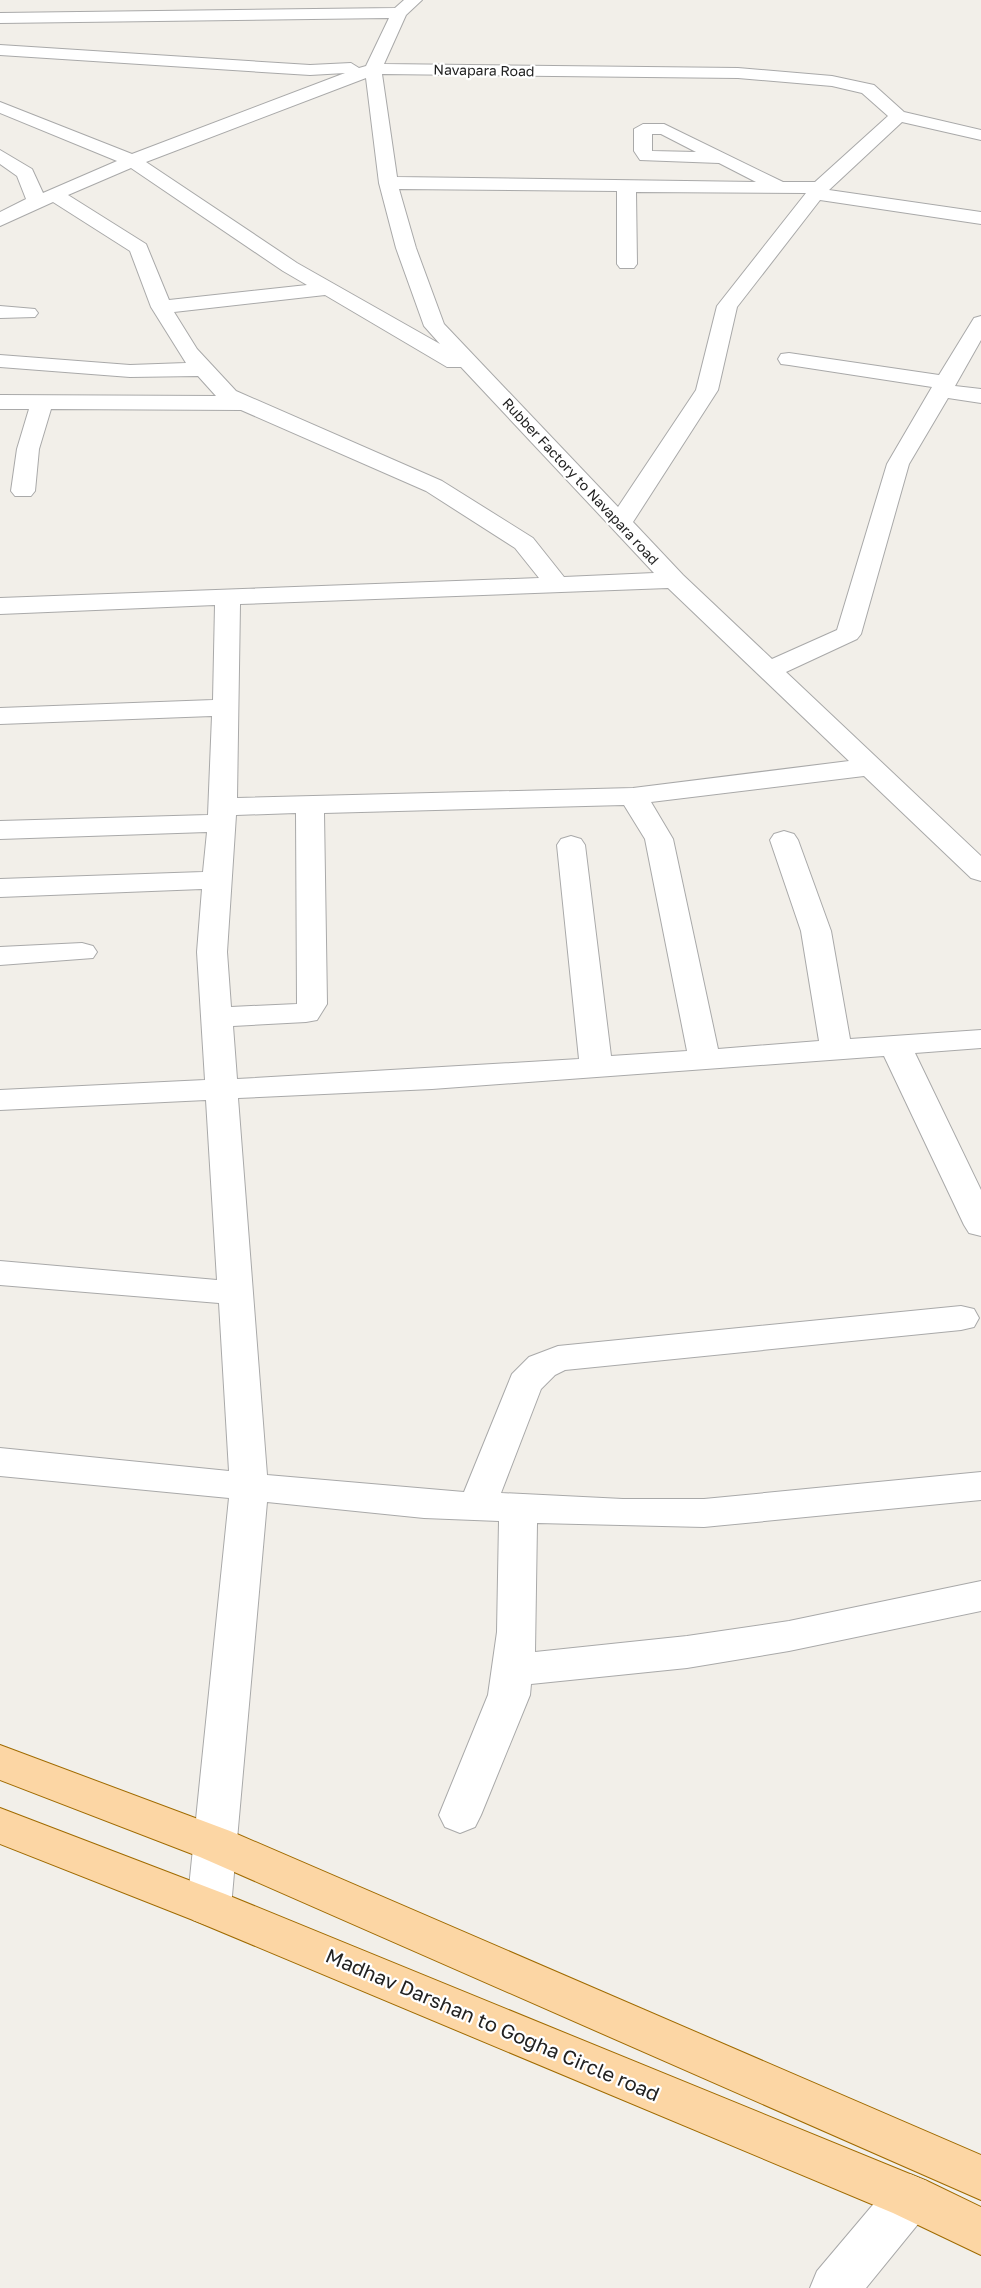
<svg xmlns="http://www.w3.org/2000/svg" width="981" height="2288" viewBox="0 0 981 2288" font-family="'Golos Text',sans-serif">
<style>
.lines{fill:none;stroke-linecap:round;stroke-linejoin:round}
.minor-casing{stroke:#a9a9a9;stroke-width:2}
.major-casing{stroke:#a06b00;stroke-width:2}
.minor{fill:#fff;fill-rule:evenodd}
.major{fill:#fcd6a4;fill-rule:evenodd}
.labels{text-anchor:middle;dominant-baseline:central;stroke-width:4.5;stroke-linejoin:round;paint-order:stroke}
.far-street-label{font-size:14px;fill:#222;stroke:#fff}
.near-street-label{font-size:20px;fill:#222;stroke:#fff}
</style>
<rect width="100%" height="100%" fill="#f2efe9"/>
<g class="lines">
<!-- minor casing -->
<g class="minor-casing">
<path id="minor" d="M404 0H422L406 15 384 64 738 68 832 76 874 85 904 112 981 130V140L902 122 829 190 981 212V224L820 200 737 307 718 390 633 522 683 575 772 659 837 630 887 464 932 387 789 365 781 364 778 359 781 354 789 353 939 375 974 318 981 316V340L955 386 981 389V403L948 398 909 464 861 634 857 639 786 672 981 856V881L971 878 864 776 651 802 673 839 718 1049 819 1041 801 931 770 840 774 834 784 831 794 834 798 840 831 931 850 1039 981 1030V1048L915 1053 981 1190V1236L969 1233 964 1225 884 1056 432 1089 238 1098 267 1475 464 1492 512 1374 529 1357 558 1346 961 1306 974 1309 979 1318 974 1327 961 1330 565 1370 555 1375 541 1389 501 1493 623 1499H704L981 1472V1500L704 1527 537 1523 535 1652 687 1636 789 1621 981 1581V1611L789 1651 687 1668 531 1684 530 1695 481 1815 475 1827 460 1833 445 1827 439 1815 488 1695 497 1632 499 1521 424 1518 267 1502 231 1907 225 1920 209 1926 193 1920 187 1907 229 1498 0 1476V1448L229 1471 219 1303 0 1285V1261L217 1280 206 1100 0 1110V1090L205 1080 197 952 202 889 0 897V879L203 872 207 832 0 839V821L208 815 212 716 0 724V708L213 700 215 605 0 614V598L539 578 515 548 426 491 241 410 51 409 39 449 35 491 31 496H15L11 491 17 449 29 409H0V395L216 396 198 376 130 377 0 367V355L130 365 186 363 151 307 130 251 53 202 0 226V212L26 199 17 176 0 164V150L32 169 43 193 117 161 0 113V102L132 154 345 73 310 75 0 55V45L310 65 351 63 359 68 366 66 389 18 0 23V13L395 8ZM382 74 738 78 832 86 862 93 888 116 815 182H783L664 124H643L634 129V151L640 160 719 163 756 182 397 177ZM366 78 379 183 396 248 424 326 440 344 297 263 146 162ZM652 134H661L696 152 652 151ZM131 168 283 271 307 285 169 300 146 244 68 195ZM399 189 617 191V264L620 268H634L637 264 636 192 806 193 717 306 696 390 618 507 444 324 416 248ZM325 295 447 367H461L654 573 564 577 533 538 442 481 236 391 197 349 174 312ZM668 588 849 761 633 788 237 798 240 604ZM624 805 645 839 687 1051 611 1056 585 845 581 839 571 836 561 839 557 845 579 1059 237 1079 233 1026 306 1022 317 1020 327 1004 324 813ZM296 813 297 1004 231 1007 227 952 236 815Z
M0 306 35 309 38 313 35 317 0 318Z
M82 943 93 946 97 952 93 958 0 965V947Z
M910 2174 927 2181 934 2197 927 2213 866 2288H810L817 2271 893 2181Z"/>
</g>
<!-- major casing -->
<g class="major-casing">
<path id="major" d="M0 1745 230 1831 981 2155V2200L200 1857 0 1780Z
M0 1808 225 1894 927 2181 981 2207V2255L893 2213 193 1920 0 1844Z"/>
</g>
<!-- minor -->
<use href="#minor" class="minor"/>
<!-- major -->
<use href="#major" class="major"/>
</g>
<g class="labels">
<!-- far-street labels -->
<g class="far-street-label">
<text transform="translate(484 70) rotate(1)">Navapara Road</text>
<text transform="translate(581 481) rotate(47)">Rubber Factory to Navapara road</text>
</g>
<!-- near-street labels -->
<g class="near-street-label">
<text transform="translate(493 2024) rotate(23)">Madhav Darshan to Gogha Circle road</text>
</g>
</g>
</svg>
